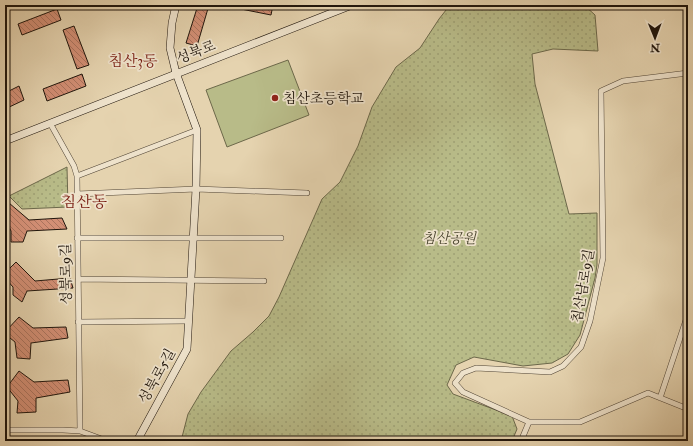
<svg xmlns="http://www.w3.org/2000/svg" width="693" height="446" viewBox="0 0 693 446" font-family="'IM FELL Double Pica','Noto Serif KR',serif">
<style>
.grass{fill:#b8bb88;stroke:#6c684a}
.park{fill:url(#park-dots);stroke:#6c684a}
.building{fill:url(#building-back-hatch);stroke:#1f150c}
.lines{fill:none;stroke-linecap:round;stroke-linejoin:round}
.street-casing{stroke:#504435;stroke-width:6}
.secondary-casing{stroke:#1f150c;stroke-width:8}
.street{stroke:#eee2cb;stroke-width:5}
.secondary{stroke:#eee2cb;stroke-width:7}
.poi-dot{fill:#8f2418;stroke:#eee2cb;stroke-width:1.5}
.labels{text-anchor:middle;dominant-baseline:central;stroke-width:3.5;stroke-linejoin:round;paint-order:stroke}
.street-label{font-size:14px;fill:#1f150c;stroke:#eee2cb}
.poi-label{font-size:14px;fill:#1f150c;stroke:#eee2cb;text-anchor:start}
.park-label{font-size:14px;font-style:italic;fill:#4d4731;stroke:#eee2cb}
.neighbourhood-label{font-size:15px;fill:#7a1f14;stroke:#eee2cb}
.quarter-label{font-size:16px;fill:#7a1f14;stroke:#eee2cb}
</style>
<defs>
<pattern id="park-dots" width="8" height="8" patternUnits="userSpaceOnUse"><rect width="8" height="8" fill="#b8bb88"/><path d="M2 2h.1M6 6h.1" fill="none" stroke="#9ea074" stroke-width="1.8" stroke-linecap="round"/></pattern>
<pattern id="building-back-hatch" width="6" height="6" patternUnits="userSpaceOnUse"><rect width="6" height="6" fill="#d38f75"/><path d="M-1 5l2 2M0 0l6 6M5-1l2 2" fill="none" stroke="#ab745e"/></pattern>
</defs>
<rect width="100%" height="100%" fill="#e5d3af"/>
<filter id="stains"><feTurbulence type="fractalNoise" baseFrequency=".005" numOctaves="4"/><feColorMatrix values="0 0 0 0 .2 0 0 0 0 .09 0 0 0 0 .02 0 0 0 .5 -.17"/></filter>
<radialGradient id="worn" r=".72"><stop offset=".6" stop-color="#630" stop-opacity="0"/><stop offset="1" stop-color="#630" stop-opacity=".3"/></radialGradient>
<!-- grass -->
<path class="grass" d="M288 60 309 115 227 147 206 90Z"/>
<!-- park -->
<path class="park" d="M450 5H584L595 15 598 51 553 49 532 54 535 84 569 214 597 213V265L595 278 580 335 568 354 552 363 523 366 474 357 456 365 447 385 453 394 512 416 517 429 512 441H181L188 414 201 392 231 351 253 332 269 316 279 297 322 199 340 182 358 146 372 107 396 67 420 48 439 19Z
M67 167 68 207 22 209 9 196Z"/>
<!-- building -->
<path class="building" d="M198 5H209L197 46 186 43Z
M237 5H273L271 15 236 8Z
M57 9 61 20 22 35 18 24Z
M74 26 89 65 77 69 63 30Z
M82 74 86 86 47 101 43 89Z
M19 86 24 100 5 109V93Z
M9 203 29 220 62 218 67 229 27 231 23 242H11V231L5 219V206Z
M16 262 35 281 70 278 73 288 27 291 22 302 13 295V287L5 278V273Z
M19 317 33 328 66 327 68 338 31 343 30 359 17 358 15 342 5 334V332Z
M19 371 34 382 68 380 70 392 36 398V412L17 413 18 401 7 387Z"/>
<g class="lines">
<!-- street casing -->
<g class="street-casing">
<path id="street" d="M688 73 623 81 601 91 603 258 590 321 581 347 563 366 550 372 476 368 463 373 455 383 463 392 529 422H580L648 393 688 409
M50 123 74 166 77 176 80 431
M77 176 197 130
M77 194 196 189 307 193
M77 238H281
M78 279 264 281
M78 322 189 321
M660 398 688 314
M5 430H63L80 431 107 441
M521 441 529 422"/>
</g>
<!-- secondary casing -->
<g class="secondary-casing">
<path id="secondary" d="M5 141 352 5
M137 441 187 349 196 189 197 130 176 73 170 48 172 23 176 5"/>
</g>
<!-- street -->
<use href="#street" class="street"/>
<!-- secondary -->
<use href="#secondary" class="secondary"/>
</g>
<!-- markers -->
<circle class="poi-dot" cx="275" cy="98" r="4"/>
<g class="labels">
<!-- street labels -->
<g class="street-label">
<text transform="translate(196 52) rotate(-21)">성북로</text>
<text transform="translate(66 274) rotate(-91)">성북로9길</text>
<text transform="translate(583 286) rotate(-80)">침산남로9길</text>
<text transform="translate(157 376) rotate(-61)">성북로5길</text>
</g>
<!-- poi labels -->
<g class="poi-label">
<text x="283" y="98">침산초등학교</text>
</g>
<!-- park labels -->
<g class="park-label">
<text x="449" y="238">침산공원</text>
</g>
<!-- neighbourhood labels -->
<g class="neighbourhood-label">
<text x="133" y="61">침산3동</text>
</g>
<!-- quarter labels -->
<g class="quarter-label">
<text x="84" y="202">침산동</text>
</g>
</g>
<!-- margin -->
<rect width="693" height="446" fill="none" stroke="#e5d3af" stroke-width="20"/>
<rect x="6" y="6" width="681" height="434" fill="none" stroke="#1f150c" stroke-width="2"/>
<rect x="10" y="10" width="673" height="426" fill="none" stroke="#1f150c"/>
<!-- north arrow -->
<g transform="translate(655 38) rotate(179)" stroke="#eee2cb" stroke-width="3" paint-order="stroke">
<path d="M0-3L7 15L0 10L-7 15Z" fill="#1f150c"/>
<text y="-6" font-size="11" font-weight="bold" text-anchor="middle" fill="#1f150c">N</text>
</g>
<rect width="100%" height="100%" filter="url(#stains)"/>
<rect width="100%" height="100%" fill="url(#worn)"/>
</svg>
